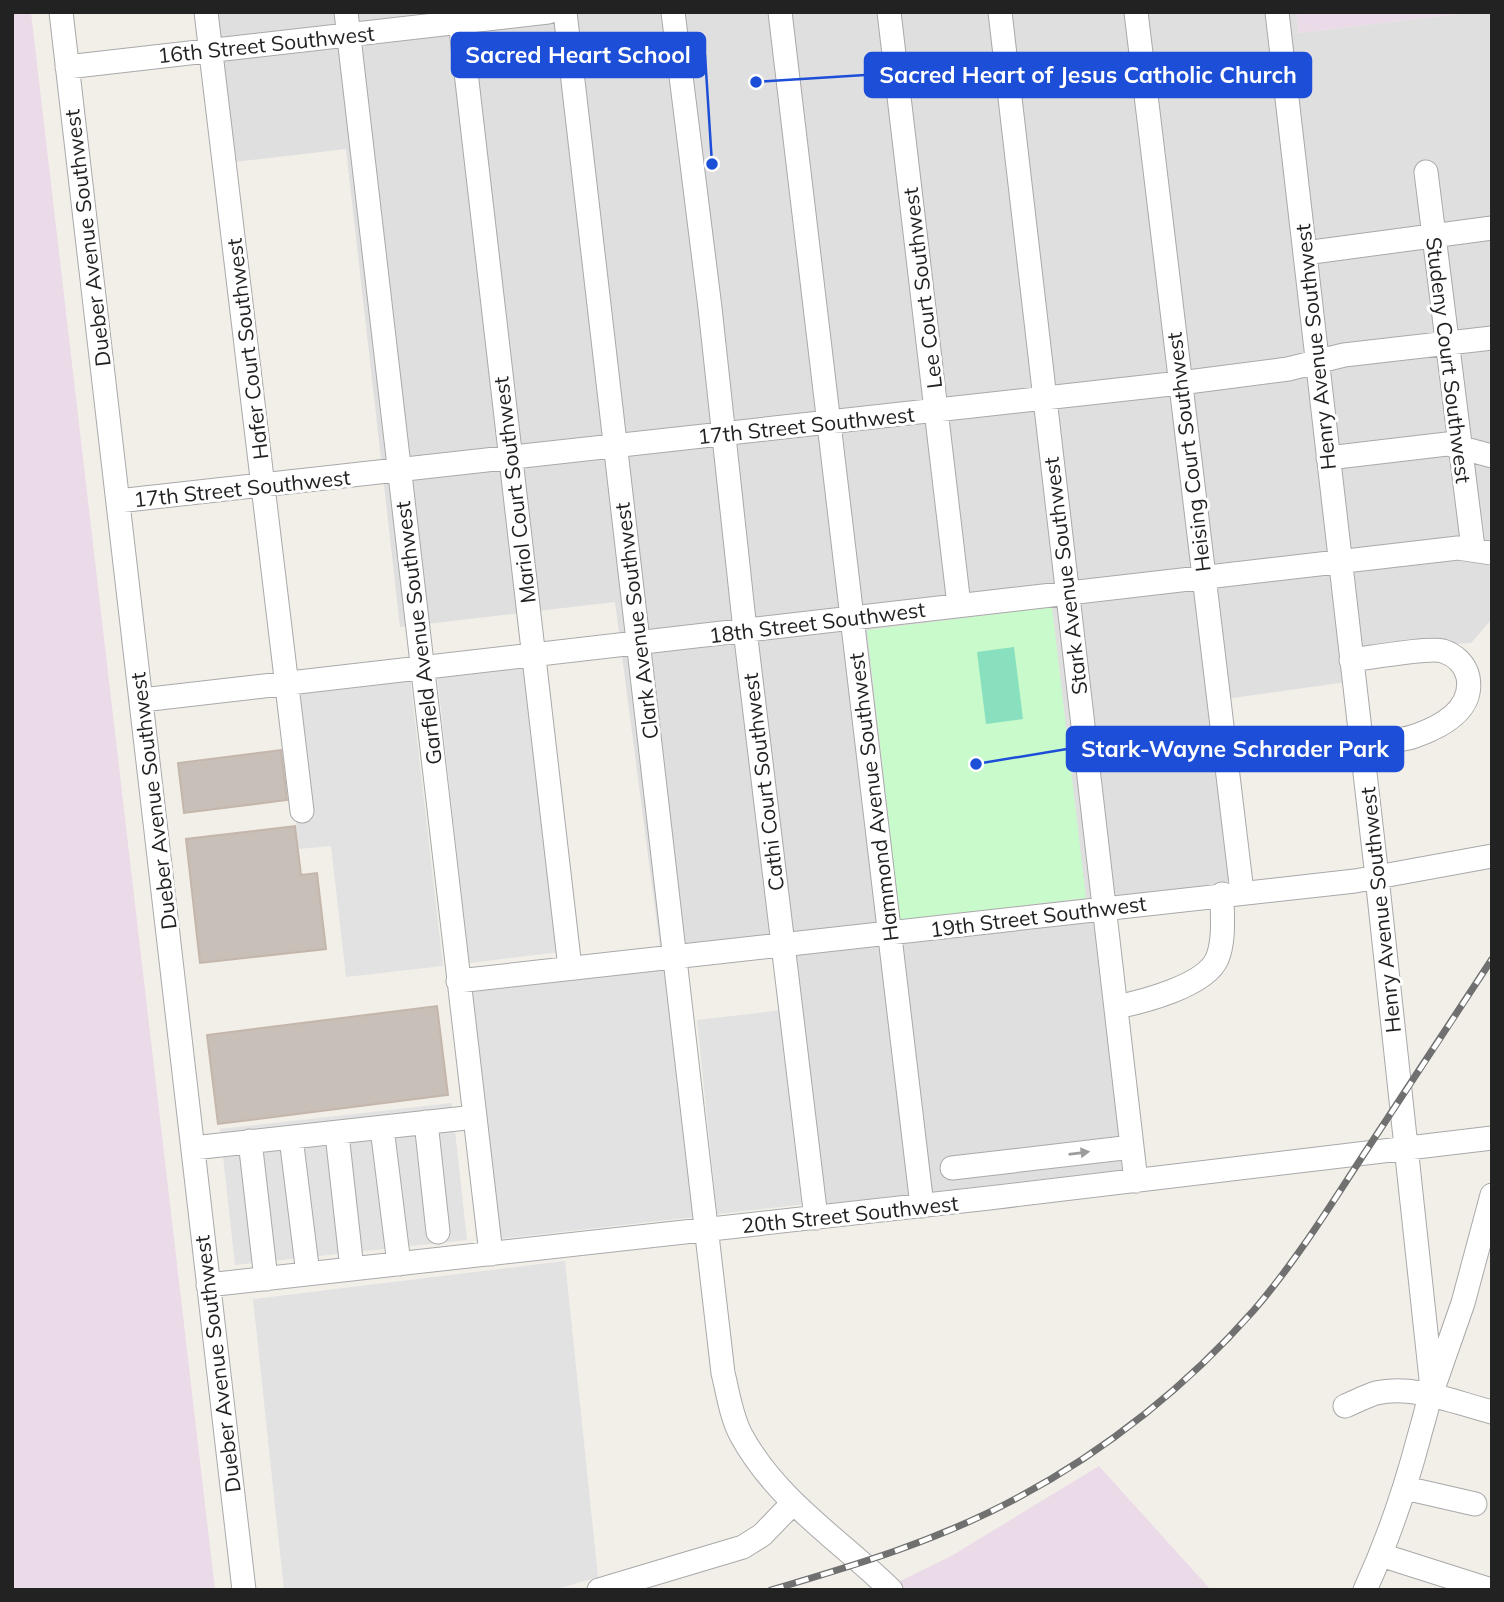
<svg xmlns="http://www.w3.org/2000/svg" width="1504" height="1602" viewBox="0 0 1504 1602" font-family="Mulish,sans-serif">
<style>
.residential{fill:#e0dfdf}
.industrial{fill:#ebdbe8}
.park{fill:#c8facc}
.pitch{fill:#88e0be}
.parking{fill:#e2e2e2}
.building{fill:#c7bfb8;stroke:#c4b6ab;stroke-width:2}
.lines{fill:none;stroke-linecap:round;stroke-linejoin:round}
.minor-casing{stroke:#a9a9a9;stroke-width:25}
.minor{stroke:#fff;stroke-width:23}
.rail-casing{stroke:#707070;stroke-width:7}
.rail{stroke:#fff;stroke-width:4.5;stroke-dasharray:13;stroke-linecap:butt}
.oneway{fill:#9c9c9c}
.labels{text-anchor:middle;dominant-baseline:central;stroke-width:6;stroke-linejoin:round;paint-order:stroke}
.street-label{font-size:21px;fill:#222;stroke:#fff}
.leader{fill:none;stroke:#1d4ed8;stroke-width:2.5}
.callout-dot{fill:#1d4ed8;stroke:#fff;stroke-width:2.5}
.callout{fill:#1d4ed8;stroke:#1d4ed8;stroke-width:2.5}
.callout-label{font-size:23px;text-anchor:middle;font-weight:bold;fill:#fff}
</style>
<rect width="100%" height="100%" fill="#f2efe9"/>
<!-- residential -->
<path class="residential" d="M206 12H1296L1299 33 1474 12H1492V619L1471 643 1359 650 1361 680 1226 699 1251 900 1116 912 1140 1168 825 1204 792 952 660 947 615 602 400 627 346 149 225 163Z"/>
<!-- industrial -->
<path class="industrial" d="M12 12H31L215 1590H12Z
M1296 12H1474L1299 33Z
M1099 1466 1211 1590H882L953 1555Z"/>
<!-- park -->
<path class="park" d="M1052 607 1086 898 900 920 867 630Z"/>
<!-- pitch -->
<path class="pitch" d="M1014 647 1023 719 986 724 977 652Z"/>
<!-- parking -->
<path class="parking" d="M528 664 560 952 469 963 437 674Z
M410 678 443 966 346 977 331 846 299 849 281 692Z
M665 964 694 1217 498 1239 469 986Z
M784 1010 805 1204 717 1214 697 1020Z
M452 1103 467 1240 235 1265 220 1129Z
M565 1261 598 1577 554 1590H284L253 1299Z"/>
<!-- building -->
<path class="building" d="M281 750 287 800 184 813 178 763Z
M295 826 301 875 317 873 326 949 200 963 186 839Z
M437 1006 448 1095 218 1124 207 1035Z"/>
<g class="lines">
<!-- minor casing -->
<g class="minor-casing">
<path id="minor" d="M61 12 244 1590
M206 12 302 811
M346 12 491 1254
M459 12 570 968
M565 12 723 1373C728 1393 731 1416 741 1435 776 1500 840 1540 891 1590
M673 12 710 308 745 630 816 1218
M780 12 922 1206
M889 12 959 605
M1000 12 1136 1181
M1136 12 1242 892
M1277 12 1377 877 1431 1379C1431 1399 1424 1418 1419 1437 1405 1490 1388 1540 1365 1590
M67 67 548 12
M1426 172 1473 548
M1305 253 1492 228
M1328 458 1447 444 1492 456
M118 501 1180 383 1288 369 1344 355 1492 338
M1351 660C1369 658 1429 647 1443 651 1455 655 1465 664 1468 677 1474 710 1441 727 1415 736 1399 742 1378 741 1361 743
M142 700 1458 548 1492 553
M458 981 1355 881 1492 856
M1116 1007C1142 1002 1205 986 1217 959 1225 940 1222 914 1222 894
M426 1122 438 1232
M382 1128 399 1264
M337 1134 352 1269
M291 1138 308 1274
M250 1141 266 1279
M193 1148 475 1117
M952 1168 1132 1147
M208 1285 989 1198 1492 1138
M1435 1383 1463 1303 1492 1195
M1345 1406C1355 1402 1366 1396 1376 1393 1413 1384 1456 1403 1492 1412
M1405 1488 1475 1504
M1381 1555 1491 1590
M599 1590 743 1547 762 1535 793 1503"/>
</g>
<!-- minor -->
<use href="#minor" class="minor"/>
<!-- rail casing -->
<g class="rail-casing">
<path id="rail" d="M771 1590C856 1565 940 1540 1019 1497 1107 1450 1188 1385 1254 1310 1296 1261 1329 1208 1364 1154 1407 1089 1450 1024 1492 959"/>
</g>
<!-- rail -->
<use href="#rail" class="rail"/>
</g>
<!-- one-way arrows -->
<defs><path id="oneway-solid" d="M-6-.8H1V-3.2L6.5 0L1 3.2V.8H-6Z" transform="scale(1.75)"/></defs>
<use class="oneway" href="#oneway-solid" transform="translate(1079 1153) rotate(-7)"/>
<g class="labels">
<!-- street labels -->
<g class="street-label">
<text transform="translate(266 44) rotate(-6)">16th Street Southwest</text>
<text transform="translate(87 238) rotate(-97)">Dueber Avenue Southwest</text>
<text transform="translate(922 288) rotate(-97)">Lee Court Southwest</text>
<text transform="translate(1315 347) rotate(-96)">Henry Avenue Southwest</text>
<text transform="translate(247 349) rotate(-97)">Hafer Court Southwest</text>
<text transform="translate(1449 360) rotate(83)">Studeny Court Southwest</text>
<text transform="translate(806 425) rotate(-6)">17th Street Southwest</text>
<text transform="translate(1188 452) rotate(-97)">Heising Court Southwest</text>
<text transform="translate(242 488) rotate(-6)">17th Street Southwest</text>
<text transform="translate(514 490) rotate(-97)">Mariol Court Southwest</text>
<text transform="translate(1065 576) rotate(-97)">Stark Avenue Southwest</text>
<text transform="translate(636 621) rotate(-97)">Clark Avenue Southwest</text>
<text transform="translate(817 622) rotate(-7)">18th Street Southwest</text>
<text transform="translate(418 633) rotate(-97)">Garfield Avenue Southwest</text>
<text transform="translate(763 782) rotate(-97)">Cathi Court Southwest</text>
<text transform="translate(873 797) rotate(-97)">Hammond Avenue Southwest</text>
<text transform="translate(153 801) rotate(-97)">Dueber Avenue Southwest</text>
<text transform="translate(1380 910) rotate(-96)">Henry Avenue Southwest</text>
<text transform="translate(1038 916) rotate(-7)">19th Street Southwest</text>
<text transform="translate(850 1214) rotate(-6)">20th Street Southwest</text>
<text transform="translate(217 1364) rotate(-97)">Dueber Avenue Southwest</text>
</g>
</g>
<!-- callouts -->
<path class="leader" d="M712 164L705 55M756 82L865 75M976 764L1067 749"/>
<g class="callout-dot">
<circle cx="712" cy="164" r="7"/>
<circle cx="756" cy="82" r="7"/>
<circle cx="976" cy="764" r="7"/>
</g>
<g class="callout">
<rect x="452" y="33" width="253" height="44" rx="7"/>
<rect x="865" y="53" width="446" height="44" rx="7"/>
<rect x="1067" y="727" width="336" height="44" rx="7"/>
</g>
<g class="callout-label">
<text x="578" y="63">Sacred Heart School</text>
<text x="1088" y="83">Sacred Heart of Jesus Catholic Church</text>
<text x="1235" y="757">Stark-Wayne Schrader Park</text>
</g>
<!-- border -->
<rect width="1504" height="1602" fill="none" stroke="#222222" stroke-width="28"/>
</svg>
